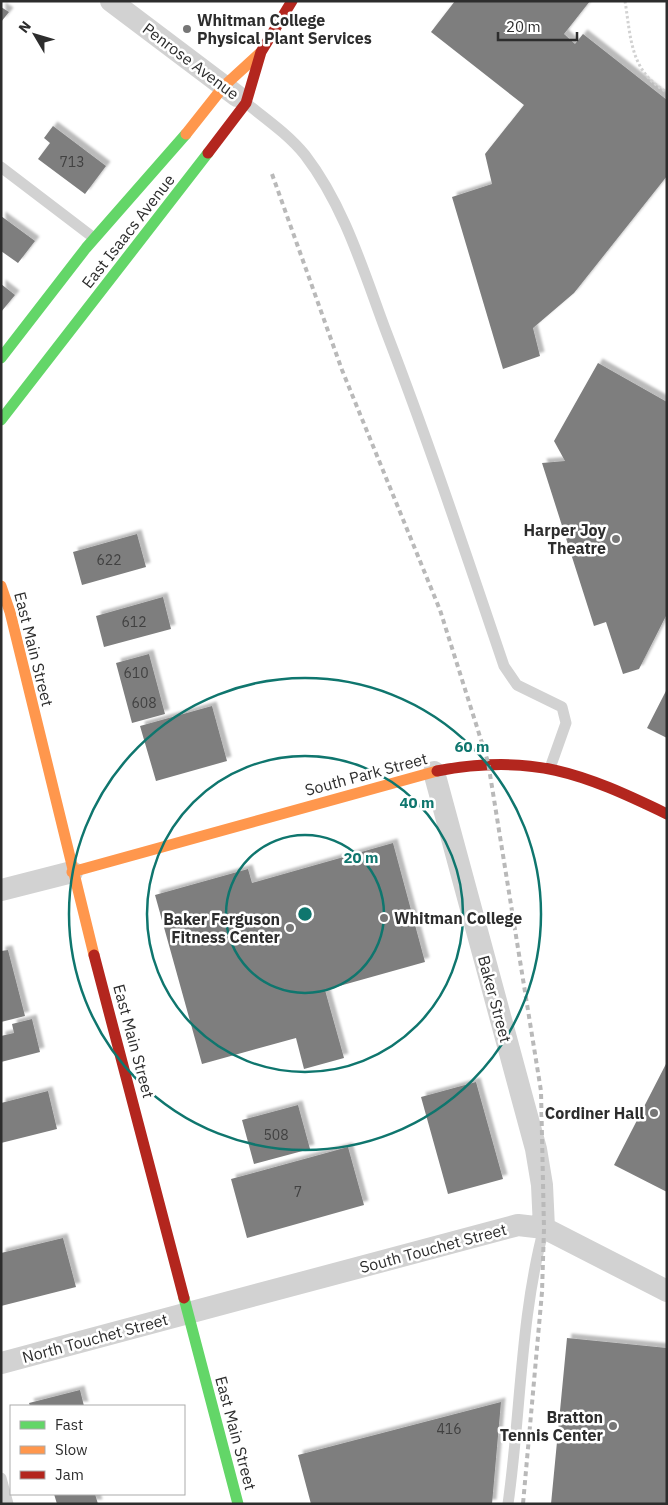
<svg xmlns="http://www.w3.org/2000/svg" width="668" height="1505" viewBox="0 0 668 1505" font-family="'IBM Plex Sans',sans-serif">
<style>
.building{fill:#7e7e7e;filter:url(#shadow)}
.lines{fill:none;stroke-linecap:round;stroke-linejoin:round}
.path{stroke:#d2d2d2;stroke-width:3;stroke-dasharray:2.5 2.5;stroke-linecap:butt}
.lane{stroke:#d2d2d2;stroke-width:11}
.street{stroke:#d2d2d2;stroke-width:22}
.fast{stroke:#63d668;stroke-width:11}
.slow{stroke:#ff974d;stroke-width:11}
.jam{stroke:#b3261e;stroke-width:11}
.rail{stroke:#b9b9b9;stroke-width:4;stroke-dasharray:5 4;stroke-linecap:butt}
.ring{fill:none;stroke:#0f766e;stroke-width:2.5}
.poi-dot{fill:#767676;stroke:#fff;stroke-width:2}
.labels{text-anchor:middle;dominant-baseline:central;stroke-width:5;stroke-linejoin:round;paint-order:stroke}
.number-label{font-size:14px;fill:#414141}
.poi-label{font-size:16px;font-weight:bold;fill:#2d2d2d;stroke:#fff;text-anchor:end}
.street-label{font-size:16px;fill:#2d2d2d;stroke:#fff}
.centre{fill:#0f766e;stroke:#fff;stroke-width:2.5}
.ring-label{font-size:15px;text-anchor:middle;font-weight:bold;fill:#0f766e;stroke:#fff;stroke-width:5;stroke-linejoin:round;paint-order:stroke}
</style>
<defs>
<filter id="shadow"><feDropShadow dx="4.5" dy="-4.5" stdDeviation="1" flood-color="#0004"/></filter>
</defs>
<rect width="100%" height="100%" fill="#fff"/>
<!-- building -->
<path class="building" d="M455 1H590L564 34 575 44 583 34 667 100V176L574 293 533 328 540 356 503 369 452 197 492 184 485 154 524 105 431 32Z
M1 7 9 12 1 22Z
M53 126 106 166 85 194 38 159 50 143 44 138Z
M1 216 35 241 18 263 1 251Z
M1 284 15 295 1 312Z
M598 363 667 402V614L639 669 623 674 606 622 594 626 542 463 565 461 554 441Z
M137 534 146 567 82 585 73 552Z
M163 597 171 629 104 647 96 616Z
M149 654 165 714 132 723 116 663Z
M667 689V738L647 728Z
M212 706 227 761 156 781 140 726Z
M393 843 425 962 325 990 344 1058 304 1069 296 1038 202 1064 155 895 248 869 252 883Z
M8 950 25 1016 1 1022V951Z
M32 1019 40 1052 1 1062V1036L14 1033 12 1024Z
M667 1062V1192L614 1165Z
M476 1082 503 1179 448 1194 421 1097Z
M48 1091 57 1129 1 1143V1103Z
M298 1105 310 1149 254 1164 242 1120Z
M348 1147 364 1205 247 1238 231 1179Z
M63 1238 76 1287 1 1306V1253Z
M567 1338 667 1348V1504H551Z
M80 1390 84 1406H30L29 1403Z
M501 1402 492 1504H311L298 1455Z
M54 1494H95L98 1504H57Z"/>
<g class="lines">
<!-- path -->
<path class="path" d="M625 1C631 38 630 72 667 92"/>
<!-- lane -->
<path class="lane" d="M246 103C266 119 289 135 305 155 345 207 364 273 387 334 429 443 466 554 504 666L517 685 562 707 566 723 550 768
M1 167 94 238
M1 1478 8 1504
M508 1504C521 1412 520 1318 544 1228"/>
<!-- street -->
<path class="street" d="M111 1 237 96
M434 772 536 1149 542 1185 544 1228
M1 890 72 872
M1 1363 518 1225 544 1228 667 1291"/>
<!-- fast -->
<path class="fast" d="M1 358 86 248 186 134
M1 420 208 153
M184 1298 238 1504"/>
<!-- slow -->
<path class="slow" d="M186 134 224 86 260 53
M1 586 10 612 94 955
M72 872 437 771"/>
<!-- jam -->
<path class="jam" d="M208 153 246 103 261 52 292 1
M437 771C532 753 582 773 667 814
M94 955 184 1298"/>
<!-- rail -->
<path class="rail" d="M272 174 342 370 440 610 488 762 541 1091 544 1228 542 1292 523 1504"/>
</g>
<!-- distance rings -->
<g class="ring">
<circle cx="305" cy="914" r="79"/>
<circle cx="305" cy="914" r="158"/>
<circle cx="305" cy="914" r="236"/>
</g>
<!-- markers -->
<g class="poi-dot">
<circle cx="187" cy="29" r="5"/>
<circle cx="616" cy="539" r="5"/>
<circle cx="384" cy="918" r="5"/>
<circle cx="290" cy="928" r="5"/>
<circle cx="654" cy="1113" r="5"/>
<circle cx="613" cy="1426" r="5"/>
</g>
<g class="labels">
<!-- number labels -->
<g class="number-label">
<text x="72" y="162">713</text>
<text x="109" y="560">622</text>
<text x="134" y="622">612</text>
<text x="136" y="673">610</text>
<text x="144" y="703">608</text>
<text x="276" y="1135">508</text>
<text x="298" y="1192">7</text>
<text x="449" y="1429">416</text>
</g>
<!-- poi labels -->
<g class="poi-label">
<text x="197" y="20" text-anchor="start">Whitman College<tspan x="197" dy="18">Physical Plant Services</tspan></text>
<text x="606" y="530">Harper Joy<tspan x="606" dy="18">Theatre</tspan></text>
<text x="394" y="918" text-anchor="start">Whitman College</text>
<text x="280" y="919">Baker Ferguson<tspan x="280" dy="18">Fitness Center</tspan></text>
<text x="644" y="1113">Cordiner Hall</text>
<text x="603" y="1417">Bratton<tspan x="603" dy="18">Tennis Center</tspan></text>
</g>
<!-- street labels -->
<g class="street-label">
<text transform="translate(191 61) rotate(37)">Penrose Avenue</text>
<text transform="translate(128 231) rotate(-52)">East Isaacs Avenue</text>
<text transform="translate(34 649) rotate(76)">East Main Street</text>
<text transform="translate(366 774) rotate(-15)">South Park Street</text>
<text transform="translate(495 999) rotate(75)">Baker Street</text>
<text transform="translate(134 1041) rotate(75)">East Main Street</text>
<text transform="translate(433 1248) rotate(-15)">South Touchet Street</text>
<text transform="translate(95 1338) rotate(-15)">North Touchet Street</text>
<text transform="translate(236 1433) rotate(75)">East Main Street</text>
</g>
</g>
<circle cx="305" cy="914" r="8" class="centre"/>
<g class="ring-label">
<text x="472" y="752">60 m</text>
<text x="417" y="808">40 m</text>
<text x="361" y="863">20 m</text>
</g>
<!-- border -->
<rect width="668" height="1505" fill="none" stroke="#2d2d2d" stroke-width="5"/>
<!-- legend -->
<rect x="10" y="1405" width="175" height="90" fill="#ffffff" stroke="#ababab"/>
<rect x="20" y="1421" width="25" height="8" fill="#63d668" stroke="#ababab"/>
<text x="55" y="1430" font-size="15" fill="#2d2d2d">Fast</text>
<rect x="20" y="1446" width="25" height="8" fill="#ff974d" stroke="#ababab"/>
<text x="55" y="1455" font-size="15" fill="#2d2d2d">Slow</text>
<rect x="20" y="1471" width="25" height="8" fill="#b3261e" stroke="#ababab"/>
<text x="55" y="1480" font-size="15" fill="#2d2d2d">Jam</text>
<!-- north arrow -->
<g transform="translate(35 35) rotate(308)" stroke="#ffffff" stroke-width="4" paint-order="stroke">
<path d="M0-4L9 19L0 12L-9 19Z" fill="#2d2d2d"/>
<text y="-8" font-size="14" font-weight="bold" text-anchor="middle" fill="#2d2d2d">N</text>
</g>
<!-- scale -->
<path d="M498 32v8h79v-8" fill="none" stroke="#2d2d2d" stroke-width="2.5"/>
<text x="506" y="32" font-size="15" fill="#2d2d2d" stroke="#ffffff" stroke-width="4" paint-order="stroke">20 m</text>
</svg>
